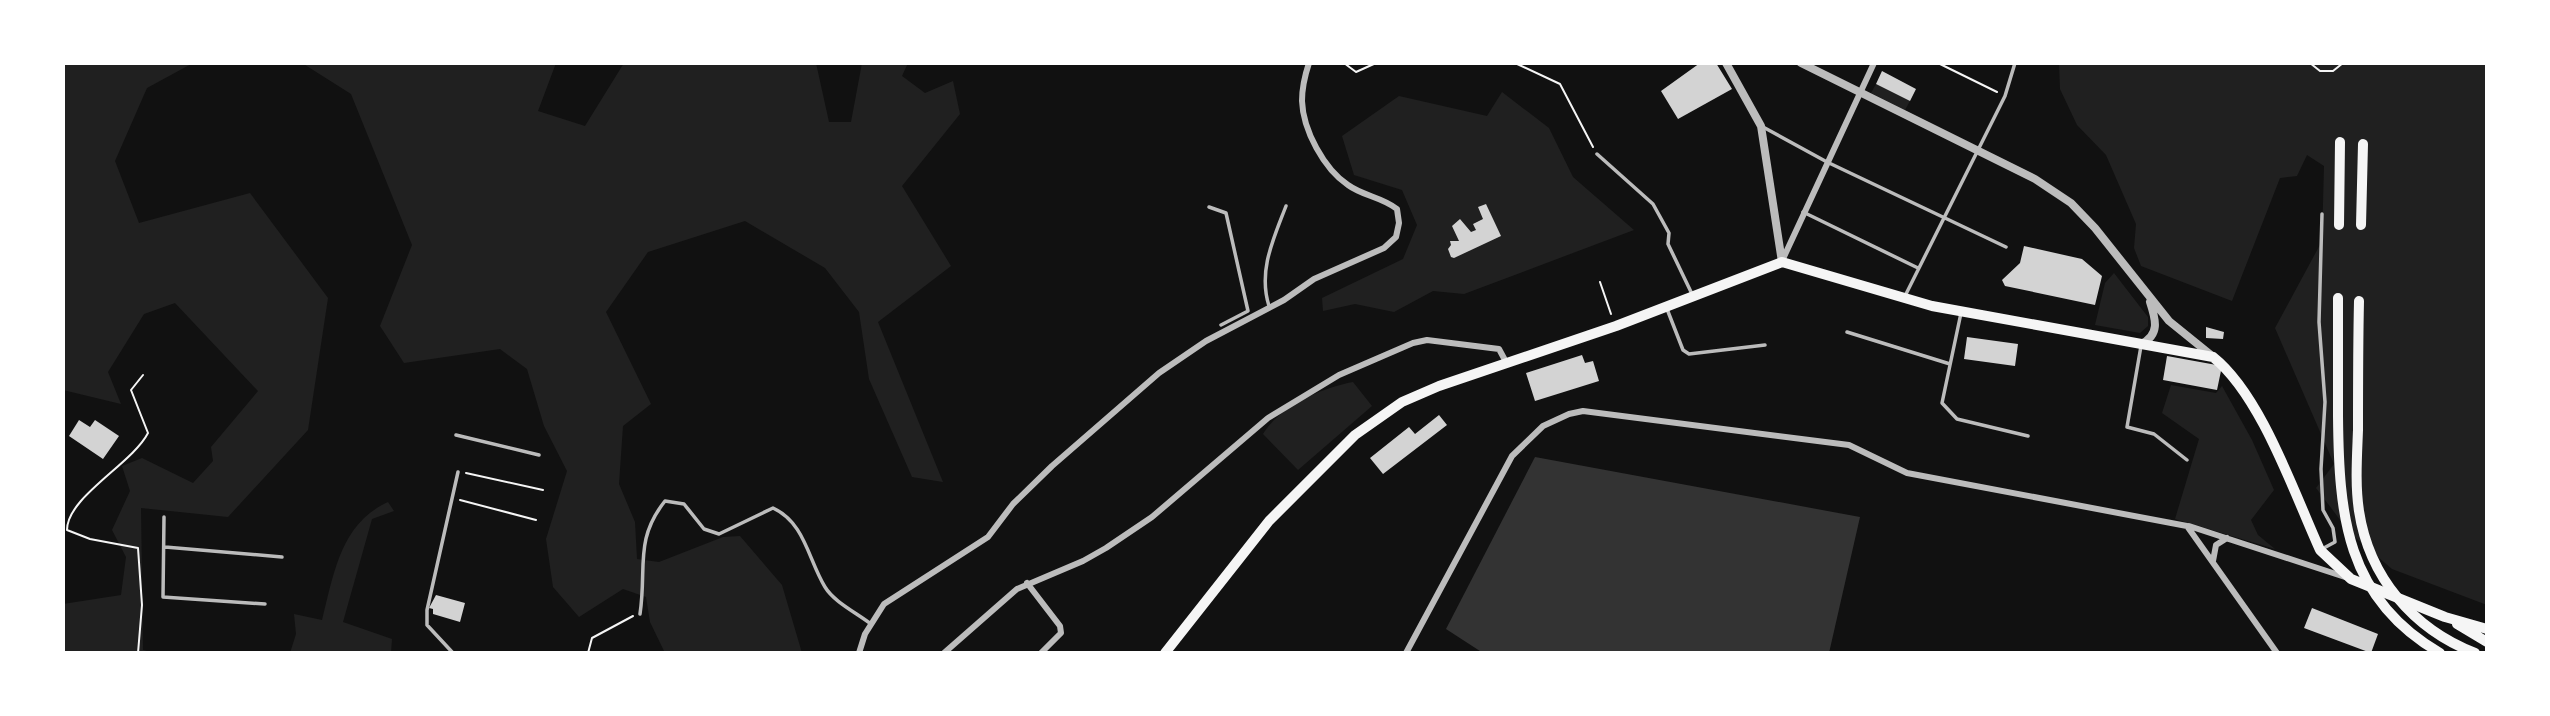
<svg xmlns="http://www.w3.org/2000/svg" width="2550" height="716" viewBox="0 0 2550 716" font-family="Arial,sans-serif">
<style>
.green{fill:#202020}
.water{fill:#333}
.building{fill:#d3d3d3}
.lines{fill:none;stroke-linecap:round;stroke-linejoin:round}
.path{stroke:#f5f5f5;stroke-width:2}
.service{stroke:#bcbcbc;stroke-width:3.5}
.minor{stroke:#bcbcbc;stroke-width:6}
.tertiary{stroke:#bcbcbc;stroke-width:8}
.primary{stroke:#f5f5f5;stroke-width:10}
.trunk{stroke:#f5f5f5;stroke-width:10}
</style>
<rect width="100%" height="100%" fill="#111"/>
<!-- green -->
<path class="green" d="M63 63H193L147 88 115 161 139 223 250 193 328 298 308 430 228 517 141 508 143 650 155 653H63V604L121 595 126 557 112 530 130 491 122 466 142 458 193 483 213 461 211 447 258 391 175 303 144 314 108 372 121 404 63 390Z
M302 63H556L538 111 585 126 624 63H816L829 122H851L862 63H908L902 76 925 93 953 81 960 114 902 186 951 266 878 322 943 482 912 477 869 379 859 312 825 268 745 221 648 252 606 312 651 404 623 426 619 484 635 522 637 559 659 562 723 537 740 536 782 585 802 653H665L650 622 646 597 623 589 579 617 553 587 546 539 567 471 544 426 527 369 500 349 404 363 380 326 412 245 351 94Z
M2059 63H2487V605L2392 569 2350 533 2316 488 2334 464 2275 328 2322 241 2324 166 2307 155 2297 176 2280 178 2232 301 2141 266 2134 248 2136 224 2106 155 2077 125 2060 89Z
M1876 84 1910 101 1905 110 1871 93Z
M1502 92 1549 128 1573 177 1634 230 1464 294 1433 291 1394 312 1355 304 1323 311 1322 298 1403 259 1417 225 1402 190 1354 175 1342 136 1399 96 1487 116Z
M2114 273 2148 317V326L2140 333 2095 325 2105 283Z
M1353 382 1372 406 1298 470 1263 434C1280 406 1321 388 1353 382Z
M2171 385 2216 393 2222 386 2252 440 2274 490 2251 520 2258 535 2275 549 2175 519 2199 439 2162 413Z
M388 502 394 511 372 519 343 622 392 639 391 653H290L296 634 294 614 322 620C334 574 340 524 388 502Z"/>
<!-- water -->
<path class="water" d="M1535 457 1860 517 1829 653H1483L1446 629Z"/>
<!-- building -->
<path class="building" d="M1700 63H1716L1732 89 1678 119 1661 91Z
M1882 71 1916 89 1910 101 1876 84Z
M1486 204 1501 236 1454 258 1451 257 1448 249 1451 245 1450 241H1459L1452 226 1460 219 1471 232 1476 230 1473 224 1483 219 1478 207Z
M2024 246 2082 259 2102 276 2095 305 2005 286 2002 280 2020 263Z
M2206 327 2224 332 2223 339 2206 338Z
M1967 337 2018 344 2015 366 1964 359Z
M1582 355 1585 363 1593 361 1599 381 1535 401 1526 373Z
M2167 356 2222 366 2217 390 2163 380Z
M1439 415 1447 425 1383 474 1370 458 1409 427 1415 434Z
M79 420 90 427 95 420 119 436 103 459 69 436Z
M436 595 465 603 460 622 433 614V609L429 608Z
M2312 608 2378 634 2371 653 2304 628Z"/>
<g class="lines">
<!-- path -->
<path class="path" d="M1344 63 1356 72 1376 63
M1515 63 1560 84 1593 147
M1938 63 1997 92
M2310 63 2320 71H2333L2343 63
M1600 282 1611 314
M466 473 543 490
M460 500 536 520
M138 653 142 605 138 548 90 539 67 530C67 497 132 464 148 433L131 390 143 375
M588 653 592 638 633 616"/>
<!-- service -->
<path class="service" d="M1763 127 1827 162 2006 247
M1597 154 1653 204 1669 233 1668 244 1692 294
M1209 207 1226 213 1248 311 1221 325
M1803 212 1918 268
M1905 296 2005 96 2015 63
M1269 306C1258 271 1273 240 1286 206
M1667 309 1683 350 1689 354 1765 345
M1961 313 1942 403 1957 419 2028 436
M1847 332 1950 364
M2141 346 2127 427 2154 434 2187 460
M456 435 539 455
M164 517 163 597 265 604
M165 547 282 557
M2322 549 2335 542 2333 528 2323 510 2321 469 2325 402 2319 322 2322 214
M640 614C647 568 634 540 665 501L684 504 704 529 719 534 773 508C805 523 808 559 825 587 834 602 857 613 871 624
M453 653 427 625V610L458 472"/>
<!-- minor -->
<path class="minor" d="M1782 261 1874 63
M2189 526 2345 577
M2213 561 2216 545 2227 538
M1027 583 1060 626 1061 633 1041 653
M859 653 865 634 884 604 988 537 1013 504 1052 466 1159 373 1206 341 1284 300 1314 279 1384 248 1396 237 1399 223 1397 209C1382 197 1363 196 1348 185 1324 169 1303 130 1302 101 1302 88 1305 75 1309 63
M944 653 1017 589 1083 561 1106 548 1152 517 1268 418 1339 375 1413 343 1427 340 1499 349 1506 362
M1406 653 1512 456 1543 426 1569 414 1583 411 1849 445 1907 473 2187 526 2277 653"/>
<!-- tertiary -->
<path class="tertiary" d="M1726 63 1761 126 1782 262
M1801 63 2035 179 2071 203 2095 228 2169 321 2211 355
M2141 344C2160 335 2156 320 2150 302"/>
<!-- primary -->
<path class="primary" d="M2457 624 2487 642
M1165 653 1269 521 1355 435 1402 402 1439 386 1616 326 1782 262 1932 306 2213 357C2261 395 2294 493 2320 550L2351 579 2445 617 2487 629"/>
<!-- trunk -->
<path class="trunk" d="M2339 225 2340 142
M2361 225 2363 144
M2338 298C2338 337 2338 377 2338 416 2339 514 2345 598 2440 653
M2359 301C2358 344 2358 387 2358 430 2357 457 2355 485 2359 511 2369 577 2413 629 2475 653"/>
</g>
<!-- border -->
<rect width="2550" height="716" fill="none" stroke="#ffffff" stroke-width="130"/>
</svg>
